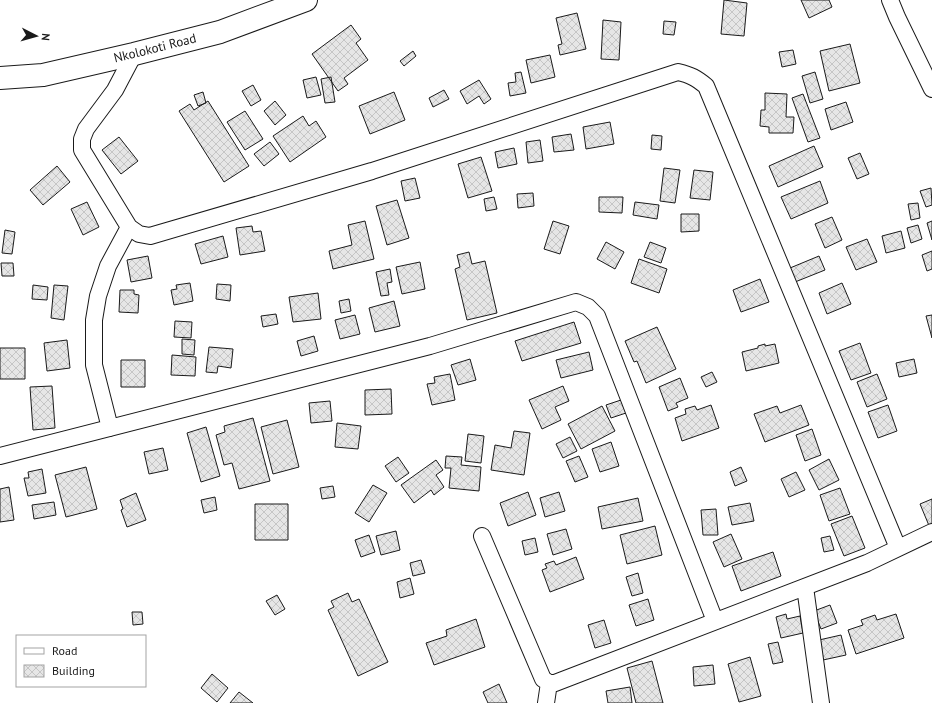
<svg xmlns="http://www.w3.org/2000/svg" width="932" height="703" viewBox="0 0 932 703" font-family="'PT Sans',sans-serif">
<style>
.building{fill:url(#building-cross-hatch);stroke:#1a1a1a}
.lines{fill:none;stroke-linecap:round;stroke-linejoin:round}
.street-casing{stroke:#1a1a1a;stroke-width:18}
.secondary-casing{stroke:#1a1a1a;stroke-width:24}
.street{stroke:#fff;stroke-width:16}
.secondary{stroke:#fff;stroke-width:22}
.labels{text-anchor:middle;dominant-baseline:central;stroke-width:3;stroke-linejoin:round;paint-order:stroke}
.street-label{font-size:13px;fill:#1a1a1a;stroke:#fff}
</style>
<defs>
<pattern id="building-cross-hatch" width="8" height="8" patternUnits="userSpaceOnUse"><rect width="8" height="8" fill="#e6e6e6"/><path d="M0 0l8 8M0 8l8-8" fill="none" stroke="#c5c5c5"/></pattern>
</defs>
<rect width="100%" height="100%" fill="#fff"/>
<!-- building -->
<path class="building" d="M724 0 747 3 744 36 721 34Z
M801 0H829L832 7 809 18Z
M577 13 586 49 560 55 558 45 562 44 556 18Z
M603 20 621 22 619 60 601 59Z
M664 21 676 22 674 35 663 34Z
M351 25 361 39 356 43 368 60 344 78 348 84 338 91 312 54Z
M850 44 860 83 829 91 820 51Z
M793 50 796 64 782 67 779 52Z
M413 51 416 56 404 66 400 61Z
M550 55 555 77 531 83 526 60Z
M521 72 526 93 510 96 508 83 516 82 515 73Z
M815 72 823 99 810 103 802 76Z
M316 77 321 95 307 98 303 80Z
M331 77 335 102 325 103 321 79Z
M479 80 491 99 484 104 479 96 467 104 460 91Z
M253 85 261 100 251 106 242 91Z
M444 90 449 99 433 107 429 98Z
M203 92 206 103 198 106 194 95Z
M394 92 405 120 370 134 359 106Z
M765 93 787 94 786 117H794L793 133H769V127L760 126 761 110H765Z
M803 94 820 138 808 142 792 98Z
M208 101 249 166 224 182 179 111 190 104 194 110Z
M275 101 286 115 275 125 264 111Z
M846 102 853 122 831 130 825 109Z
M245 111 263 139 245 150 227 122Z
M303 116 309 126 316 121 326 137 290 162 273 136Z
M610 122 614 144 586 149 583 127Z
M571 134 574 150 554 152 552 137Z
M652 135 662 136 661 150 651 149Z
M119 137 138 161 121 174 102 150Z
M540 140 543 161 528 163 526 142Z
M270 142 279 154 264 166 254 154Z
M814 146 823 167 778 187 769 166Z
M514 148 517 164 498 168 495 152Z
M860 153 869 174 857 179 848 158Z
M481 157 492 191 468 198 458 164Z
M57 166 70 182 43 205 30 190Z
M664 168 680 170 675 203 660 201Z
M694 170 713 172 710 200 690 198Z
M415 178 420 198 405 201 401 181Z
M820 181 828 203 791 219 781 197Z
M931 188 932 205 926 207 920 191Z
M533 193 534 206 518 208 517 194Z
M494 197 497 209 486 211 484 199Z
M599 197H623L622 213 599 212Z
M397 200 409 238 387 245 376 206Z
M87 202 99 227 83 235 71 209Z
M635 202 659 205 657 219 633 215Z
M918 203 920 218 911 220 908 204Z
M681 214H699V231L681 232Z
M832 217 842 240 825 248 815 224Z
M365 221 374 259 333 269 329 251 352 245 348 225Z
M553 221 569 226 560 254 544 249Z
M932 221V240L927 223Z
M918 225 922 239 911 243 907 228Z
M252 226 253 232 261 231 265 251 240 255 236 228Z
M5 230 15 232 12 254 2 253Z
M901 231 905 248 886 253 882 236Z
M223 236 228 257 201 264 195 244Z
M867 239 877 262 856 270 846 247Z
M606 242 624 252 615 269 597 259Z
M650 242 666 248 661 263 644 257Z
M932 251V269L927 271 922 255Z
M469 252 472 264 485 261 497 313 467 320 455 269 460 267 457 255Z
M148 256 152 278 131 282 127 260Z
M819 256 825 270 795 282 790 268Z
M639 259 667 269 659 293 631 283Z
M420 262 425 289 402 294 396 267Z
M1 263H13L14 276H2Z
M390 269 392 282 387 283 389 295 381 296 376 272Z
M760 279 769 302 741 312 733 290Z
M190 283 193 301 174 305 171 290 177 289 176 285Z
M842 283 851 304 827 314 819 293Z
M217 284 231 285 230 301 216 299Z
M33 285 48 287 47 300 32 299Z
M54 285 68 286 64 320 51 318Z
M120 290H134V294L139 295 138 313 119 312Z
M318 293 321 319 293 322 289 297Z
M349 299 351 311 341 313 339 301Z
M394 301 400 326 375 332 369 308Z
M276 314 278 324 263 327 261 316Z
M355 315 360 334 340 339 335 320Z
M932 315V338L926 316Z
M175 321 192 322 191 338 174 337Z
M574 322 581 343 522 361 515 341Z
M657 327 676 369 646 383 637 361 634 362 625 341Z
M314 336 318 351 301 356 297 341Z
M182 339 195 340 194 355 182 354Z
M67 340 70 368 47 371 44 343Z
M860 343 871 373 851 380 839 351Z
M765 344V346L775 344 779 363 746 371 742 352 758 348V346Z
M209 347 233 349 231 368 218 366 217 373 206 372Z
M0 348H25V379H0Z
M589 352 593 370 561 378 556 360Z
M172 355 196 357 195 376 171 375Z
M470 359 476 380 458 385 451 365Z
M914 359 917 373 899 377 896 363Z
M121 360H145V387H121Z
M712 372 717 382 706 387 701 377Z
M450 374 455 400 432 405 427 384 435 383 434 377Z
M877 374 887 399 867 407 857 382Z
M680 378 688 398 676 403 678 407 668 411 659 387Z
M52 386 55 428 33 430 30 387Z
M563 386 569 401 555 407 561 420 542 429 529 400Z
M391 389 392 414 365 415V390Z
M621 400 626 413 611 418 606 405Z
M330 401 332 421 311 423 309 403Z
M711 405 719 428 682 441 675 418 686 414 685 409 695 406 697 410Z
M801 405 809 425 765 442 754 414 777 406 780 413Z
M888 405 897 431 878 438 868 412Z
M602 406 615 431 581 449 568 424Z
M253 418 270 481 239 489 232 463 224 465 216 435 225 432 224 426Z
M287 420 299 467 273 474 261 427Z
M337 423 361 426 358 449 335 447Z
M206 427 220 476 201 482 187 433Z
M812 429 821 455 805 461 796 435Z
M514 431 530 433 524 475 491 470 495 445 511 448Z
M468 434 484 436 481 463 465 461Z
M570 437 577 451 563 458 556 444Z
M611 442 619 466 600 472 592 449Z
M163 448 168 470 149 474 144 452Z
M446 456 462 457 461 465 481 467 479 491 449 488 451 468H445Z
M579 456 588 477 575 482 566 461Z
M398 457 409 473 396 482 385 466Z
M829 459 839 480 819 490 809 470Z
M436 460 443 470 436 475 444 487 434 495 431 490 414 503 401 485Z
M86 467 97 509 66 517 55 475Z
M741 467 747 481 735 486 730 472Z
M42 469 46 493 28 496 24 478H29L28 472Z
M796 472 805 490 789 497 781 479Z
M373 485 387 493 369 522 355 513Z
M333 486 335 497 322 499 320 488Z
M9 487 14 520 0 522V489Z
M840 488 850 514 829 521 820 495Z
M528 492 536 515 508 526 500 503Z
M559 492 565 511 545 517 540 498Z
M136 493 146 520 127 527 121 510 123 509 120 500Z
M215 497 217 510 204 513 201 500Z
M638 498 643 521 602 529 598 507Z
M932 499V527L930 528 920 504Z
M54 502 56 515 34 519 32 505Z
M750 503 754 521 732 525 728 507Z
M255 504H288V540H255Z
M716 509 718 535H703L701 510Z
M852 516 865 548 844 556 831 524Z
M655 526 662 555 627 564 620 535Z
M566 529 572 549 553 555 547 534Z
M396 531 400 550 381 555 376 536Z
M731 534 742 559 724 567 713 542Z
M369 535 375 552 361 557 355 540Z
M830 536 834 550 824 552 821 538Z
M535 538 538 552 525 555 522 541Z
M773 552 781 576 741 591 732 566Z
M576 557 584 579 550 592 542 570 547 568 545 564 554 561 556 565Z
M421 560 425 573 413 576 410 563Z
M638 573 643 593 632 596 626 577Z
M410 578 414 594 400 598 397 582Z
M348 593 352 602 359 599 388 662 358 676 328 610 334 607 331 601Z
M277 595 285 609 275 615 266 601Z
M648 599 654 620 636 626 629 605Z
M830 605 837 623 821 629 814 611Z
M132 612H142L143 624 133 625Z
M786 614 787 619 800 616 803 633 781 638 776 617Z
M896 614 904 638 856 654 848 630 863 625 861 620 875 615 877 620Z
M476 619 485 647 434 665 426 643 447 636 446 630Z
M604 620 611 643 595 648 588 625Z
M841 635 846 655 823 660 819 640Z
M778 642 783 662 773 664 768 644Z
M750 657 761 696 739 702 728 664Z
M652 661 663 703H636L627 668Z
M713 665 715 684 694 686 693 667Z
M212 674 228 688 217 702 201 688Z
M499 684 507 703H488L483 692Z
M630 687 632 703H608L606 691Z
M239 692 253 703H230Z"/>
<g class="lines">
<!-- street casing -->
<g class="street-casing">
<path id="street" d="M890 0 897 17 932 89
M134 54 115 90 86 129 82 139V150L129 227 139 234 150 236 372 171 678 72C691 75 696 78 706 86L898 548
M110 428 94 365V320L98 296 108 266 129 227
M0 456 430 346 576 302 588 307 597 316 715 621
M482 536 543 679 549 683H555L867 563 932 532
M805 587 821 703
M546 703 549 683"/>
</g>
<!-- secondary casing -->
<g class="secondary-casing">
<path id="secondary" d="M0 78 43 75 134 54 220 32 306 0"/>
</g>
<!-- street -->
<use href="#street" class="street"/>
<!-- secondary -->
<use href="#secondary" class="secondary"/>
</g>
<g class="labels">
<!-- street labels -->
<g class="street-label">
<text transform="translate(155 48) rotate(-14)">Nkolokoti Road</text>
</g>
</g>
<!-- legend -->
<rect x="16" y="635" width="130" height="52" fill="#ffffff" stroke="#a3a3a3"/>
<rect x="24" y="648" width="20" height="6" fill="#ffffff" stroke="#a3a3a3"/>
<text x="52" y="655" font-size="12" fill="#1a1a1a">Road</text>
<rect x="24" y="665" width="20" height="12" fill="url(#building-cross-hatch)" stroke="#a3a3a3"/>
<text x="52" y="675" font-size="12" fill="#1a1a1a">Building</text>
<!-- north arrow -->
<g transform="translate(36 36) rotate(96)" stroke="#ffffff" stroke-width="3" paint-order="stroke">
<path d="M0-3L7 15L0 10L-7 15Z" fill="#1a1a1a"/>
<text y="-6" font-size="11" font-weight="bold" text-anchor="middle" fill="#1a1a1a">N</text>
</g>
</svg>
